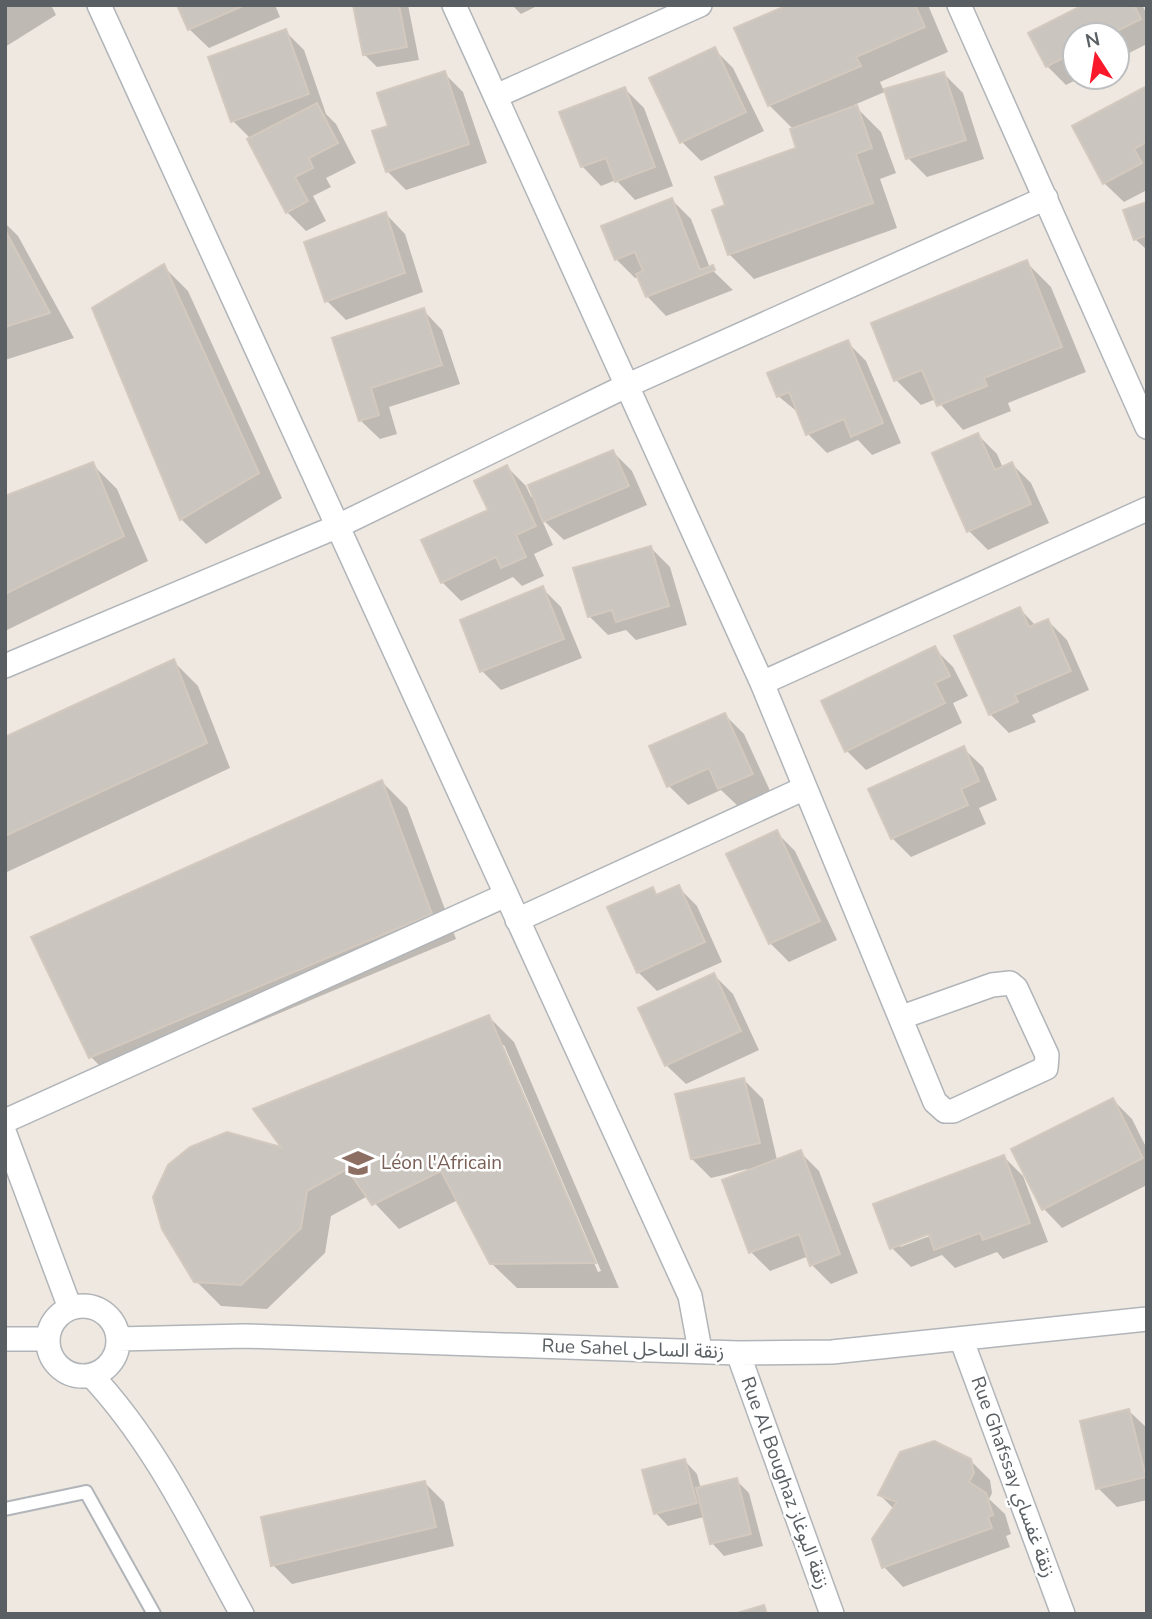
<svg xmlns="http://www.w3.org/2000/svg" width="1152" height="1619" viewBox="0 0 1152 1619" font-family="'Nunito Sans','Noto Sans Arabic',sans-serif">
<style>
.shadow{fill:#0003;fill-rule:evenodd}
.building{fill:#cbc5bf;stroke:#d3c9be;stroke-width:2}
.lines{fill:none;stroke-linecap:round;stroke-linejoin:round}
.lane-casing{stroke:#b1b5b9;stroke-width:16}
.street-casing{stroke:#b1b5b9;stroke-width:26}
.lane{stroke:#fff;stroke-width:12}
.street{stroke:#fff;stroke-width:23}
.labels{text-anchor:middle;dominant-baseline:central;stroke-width:5;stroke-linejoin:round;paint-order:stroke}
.education-label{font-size:19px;fill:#785e54;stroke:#fff;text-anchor:start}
.street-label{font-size:19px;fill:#595f63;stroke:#fff}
</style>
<rect width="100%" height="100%" fill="#eee8e0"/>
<!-- shadow -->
<path class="shadow" d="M5 5H51L56 15 5 47Z
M179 5H275L280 17 209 48 189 29Z
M355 5H408L419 60 377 67 364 54Z
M512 5H539L521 14Z
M792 5H928L948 52 880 82 884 91 944 74 963 93 984 159 927 177 908 158 887 91 854 105 881 132 896 173 880 179 897 228 754 279 729 254 727 206 799 149 793 129 769 105Z
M1086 5H1142L1147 14V44L1117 59V35H1075V77H1082L1066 85 1047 66Z
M285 31 304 50 326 114 336 124 356 163 326 178 331 187 313 196 326 221 306 231 287 212 251 139 233 121Z
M714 49 733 68 764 131 701 161 682 142 651 79Z
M444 73 463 92 487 163 406 190 387 171Z
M1147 88V190L1124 202 1104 183Z
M625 89 644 108 673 186 635 200 616 180 601 186 582 166Z
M672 200 691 219 710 268 733 290 666 316 647 296 640 277 635 278 616 259Z
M1147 204V250L1135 239Z
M386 214 405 234 423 292 346 320 327 301Z
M5 223 18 236 74 338 5 360Z
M1026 262 1051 287 1086 372 1008 403 1011 411 963 430 936 399 921 405 896 380Z
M163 266 188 291 282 498 206 544 181 519Z
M423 310 442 330 460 384 389 407 397 434 380 439 360 420 334 339Z
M847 342 866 361 901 443 872 455 858 440 827 453 808 434 800 414 778 396Z
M978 435 997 454 1003 468 1012 464 1031 483 1049 523 988 550 969 531Z
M613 452 632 471 647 505 564 540 541 518 553 545 534 554 544 576 522 586 513 577 461 601 442 582 490 511 507 467 526 486 531 497Z
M92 464 117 489 148 561 5 631V498Z
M651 548 670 567 687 625 636 640 626 630 608 635 589 616Z
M542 588 561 607 582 658 501 690 482 671Z
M1020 609 1036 626 1048 621 1067 640 1089 690 1032 715 1036 722 1009 733 990 714Z
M934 648 953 667 968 696 953 703 962 723 866 770 847 751Z
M173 661 198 686 230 768 7 872 5 738Z
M725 715 744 734 771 793 739 807 721 790 688 805 669 786Z
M963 748 983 767 997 800 979 808 986 824 911 857 892 838Z
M382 782 407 807 456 939 116 1082 91 1057Z
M776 832 795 851 837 940 789 962 770 943Z
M678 887 697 906 722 962 657 991 638 972 652 889 659 896Z
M714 975 733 994 759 1050 686 1084 666 1065Z
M489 1017 514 1042 619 1288H517L491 1263 458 1200 399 1229 368 1196 331 1216 325 1253 267 1309 221 1306 196 1281ZM500 1045H504L601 1271 598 1272Z
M744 1080 763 1099 777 1160 800 1152 819 1171 858 1273 831 1284 812 1265 809 1256 770 1271 751 1252 747 1169 711 1178 692 1159Z
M1113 1100 1132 1119 1147 1149V1185L1062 1228 1043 1208Z
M1004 1157 1023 1176 1048 1242 1003 1259 997 1252 955 1268 942 1255 911 1267 892 1248ZM936 1230 938 1233 900 1247V1243Z
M1129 1411 1147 1428V1500L1117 1507 1098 1488Z
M970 1460 990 1480 992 1493 989 1499 1005 1514 1011 1534 1006 1536 1010 1547 903 1587 884 1567 874 1540 894 1509 880 1495Z
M685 1461 697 1474 701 1489 736 1480 749 1493 763 1546 724 1556 712 1543 704 1517 668 1526 656 1513Z
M425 1483 444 1502 454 1546 292 1584 273 1565Z"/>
<!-- building -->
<path class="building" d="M177 5H245L188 30Z
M353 5H399L407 47 363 55Z
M788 5H915L925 27 856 57 861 66 768 106 734 28Z
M1083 5H1134L1141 19 1109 35H1075V52L1046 67 1028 33Z
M286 29 309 94 231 122 208 57Z
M715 47 746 112 680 143 649 78Z
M445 71 469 144 386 172 372 131 388 126 377 93Z
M944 72 966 140 906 159 884 89Z
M1147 86V142L1134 149 1142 163 1103 184 1072 126Z
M625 87 655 167 615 182 606 158 581 167 559 112Z
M317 103 338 143 309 158 313 168 295 177 308 201 286 213 247 139Z
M857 105 872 148 856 154 873 203 728 255 712 210 725 205 715 177 796 148 790 129Z
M672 198 700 270 713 265 715 270 646 297 636 274 643 271 635 252 615 260 601 226Z
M1147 202V235L1134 240 1123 210Z
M386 212 405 273 325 302 304 242Z
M5 230 50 313 5 327Z
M1027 260 1062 347 984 378 987 386 937 406 922 370 894 381 871 323Z
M164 264 259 473 180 520 92 308Z
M424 308 442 365 371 388 379 415 359 421 332 338Z
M848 340 883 423 851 437 844 419 806 435 789 392 777 397 767 373Z
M978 433 995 470 1012 462 1031 504 967 532 932 453Z
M613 450 629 486 543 522 528 485Z
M93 462 124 536 5 594V496Z
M507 465 536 526 516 535 526 557 501 568 496 557 441 583 421 540 488 510 474 481Z
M651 546 669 606 616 622 612 610 588 617 573 568Z
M543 586 564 639 480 672 460 620Z
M1020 607 1029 627 1048 619 1071 671 1015 695 1018 702 989 715 954 636Z
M935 646 950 676 935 683 945 703 845 752 821 701Z
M174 659 207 743 5 836V737Z
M725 713 753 774 718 789 709 768 667 787 649 746Z
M964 746 979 781 961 789 968 805 891 839 868 789Z
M382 780 432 914 89 1058 31 937Z
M777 830 820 921 769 944 726 854Z
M679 885 705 942 637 973 607 907 653 887 656 895Z
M714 973 741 1031 665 1066 638 1008Z
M489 1015 596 1263 490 1264 441 1171 372 1205 347 1169 307 1191 301 1228 241 1285 194 1282 162 1229 153 1197 168 1165 190 1147 227 1132 281 1147 253 1109Z
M744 1078 760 1143 691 1159 675 1094Z
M1113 1098 1143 1158 1042 1210 1011 1149Z
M801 1150 840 1254 810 1266 799 1234 749 1253 722 1180Z
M1004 1155 1030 1223 983 1240 980 1233 934 1250 929 1234 890 1249 873 1204Z
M1129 1409 1146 1477 1096 1489 1080 1421Z
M934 1441 971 1459 974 1473 969 1482 986 1493 993 1515 988 1517 992 1528 882 1568 872 1539 897 1502 878 1495 900 1452Z
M685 1459 697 1503 654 1514 642 1470Z
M737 1478 751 1534 710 1544 696 1488Z
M425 1481 436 1527 271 1566 261 1517Z
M764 1605 767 1614H734Z"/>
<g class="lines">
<!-- lane casing -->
<g class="lane-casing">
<path id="lane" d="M5 1509 86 1492 154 1614"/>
</g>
<!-- street casing -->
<g class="street-casing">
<path id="street" d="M99 5 690 1296 700 1350
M454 5 762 683 935 1102 945 1111H953L1046 1068 1047 1055 1016 988 1010 983 992 985 902 1017
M959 5 1147 427
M496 96 700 5
M5 666 336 527 626 386 1046 198
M762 683 1147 509
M517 920 805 788
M5 1121 506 895
M5 1134 70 1308
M48 1341a35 35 0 1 1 70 0a35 35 0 1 1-70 0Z
M5 1339H48
M118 1339 245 1336 738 1353 832 1352 1147 1319
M962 1341 1063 1614
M738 1353 832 1614
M91 1375C156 1444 196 1531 242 1614"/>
</g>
<!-- lane -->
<use href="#lane" class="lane"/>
<!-- street -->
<use href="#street" class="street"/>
</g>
<!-- icons -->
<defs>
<g id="school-bare" transform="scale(2.415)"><path d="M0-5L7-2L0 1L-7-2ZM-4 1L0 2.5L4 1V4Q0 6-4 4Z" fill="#8d6e63" stroke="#fff" stroke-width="2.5" paint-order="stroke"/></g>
</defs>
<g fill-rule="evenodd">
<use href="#school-bare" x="358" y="1163"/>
</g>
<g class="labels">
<!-- education labels -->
<g class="education-label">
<text x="381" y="1163">Léon l'Africain</text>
</g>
<!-- street labels -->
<g class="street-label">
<text transform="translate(633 1349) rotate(2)">Rue Sahel زنقة الساحل</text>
<text transform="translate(1013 1477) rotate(70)">Rue Ghafssay زنقة غفساي</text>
<text transform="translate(785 1483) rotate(70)">Rue Al Boughaz زنقة البوغاز</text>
</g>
</g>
<!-- border -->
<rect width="1152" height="1619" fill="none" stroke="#595f63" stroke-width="14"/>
<!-- north arrow -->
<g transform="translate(1096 56) rotate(348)"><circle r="33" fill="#ffffff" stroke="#bdbfc1" stroke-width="2"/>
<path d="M0-5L12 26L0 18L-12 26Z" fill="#fa192b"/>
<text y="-10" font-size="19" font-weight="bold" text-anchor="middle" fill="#595f63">N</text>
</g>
</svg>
